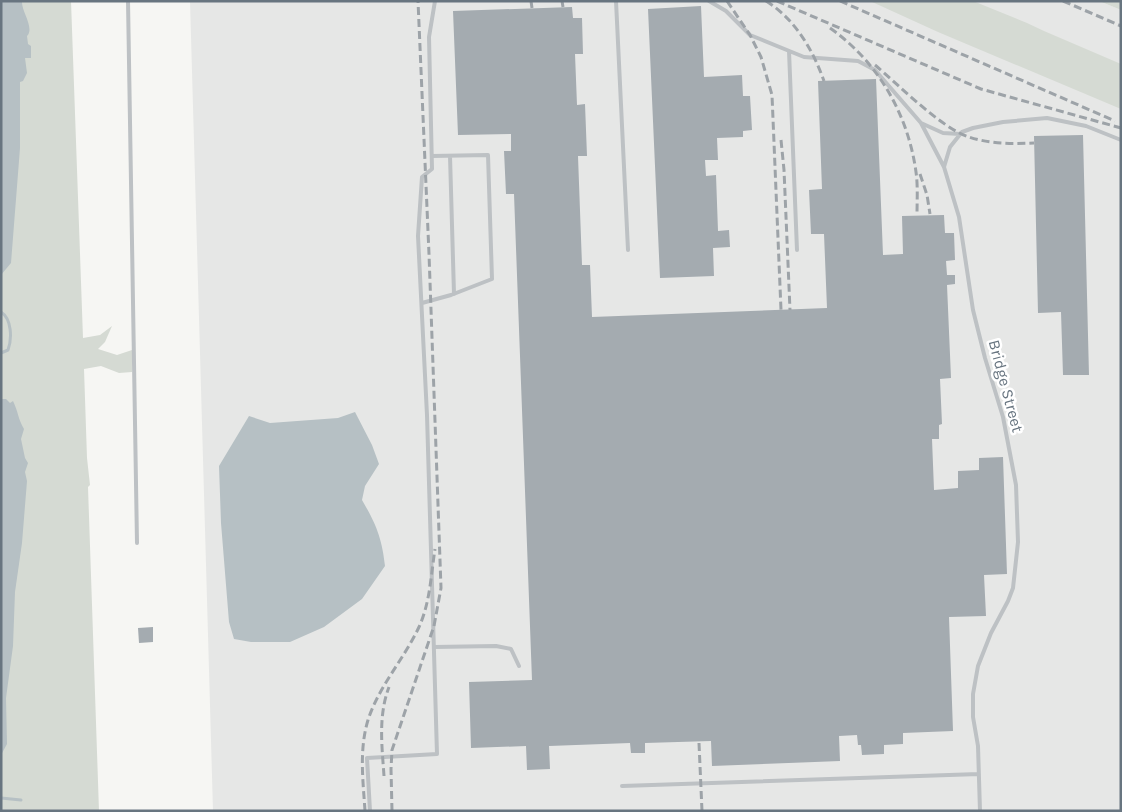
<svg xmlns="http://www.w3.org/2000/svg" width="1122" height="812" viewBox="0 0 1122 812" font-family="Karla,sans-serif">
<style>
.built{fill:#e6e7e6}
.green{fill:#d5dad3}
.water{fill:#b6c0c4}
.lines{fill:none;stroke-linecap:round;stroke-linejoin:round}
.stream{stroke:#b6c0c4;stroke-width:3}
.building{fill:#a4abb0}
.service{stroke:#bdc1c4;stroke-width:4}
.rail{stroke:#9da3a8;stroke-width:3;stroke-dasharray:8 4;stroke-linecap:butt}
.labels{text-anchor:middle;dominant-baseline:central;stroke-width:5;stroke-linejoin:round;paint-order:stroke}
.street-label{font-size:16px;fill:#687580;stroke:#fff}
</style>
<rect width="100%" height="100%" fill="#f6f6f3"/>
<!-- built -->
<path class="built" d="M190 1H1099L1121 10V811H213Z"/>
<!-- green -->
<path class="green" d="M1 1H71L83 338 100 335 112 326 105 342 98 349 117 355 132 350V372L119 373 101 366 84 369 87 458 90 485 88 487 99 811H1Z
M870 1H973L1027 23 1044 31 1121 64V109L938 32Z
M1099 1H1121V10Z"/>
<!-- water -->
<path class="water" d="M1 1H22C21 11 35 28 27 36L28 44 31 46V58H25L27 73 23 81 20 82V148L11 263 1 275Z
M1 399H6L10 403 13 401C18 411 18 419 24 429L21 439 25 458 28 463 25 472 27 481 22 543 15 592 13 646 6 698 7 744 1 755Z
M355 412 372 445 379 464 365 486 362 500C376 524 382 538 385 566L362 599 324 627 290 642H251L234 639 229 622 221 523 219 466 249 416 270 423 338 418Z"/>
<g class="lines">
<!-- stream -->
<path class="stream" d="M1 312C12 319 12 339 8 350L1 353
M1 798 21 800"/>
</g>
<!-- building -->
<path class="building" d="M701 6 704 77 742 75 743 96H750L752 130 743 131V137L717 138 718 160H705L706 176 716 175 718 231 729 230 730 247 713 248 714 276 660 278 648 9Z
M572 7 573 18H582L583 54H575L577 105 585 104 587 156H578L582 265H590L592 317 827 308 824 234H811L809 190 822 189 818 81 876 79 883 255 903 254 902 216 944 215 945 233H954L955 260 946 261 947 275H955V284L947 285 951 378 940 379 942 424 939 425V439H932L934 490 958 488V471L979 470V458L1003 457 1007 574 984 575 986 616 949 617 953 731 903 733V744L884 745V754L862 755 861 745H858L857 735 839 736 840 761 712 766 711 741 645 743V753H631L630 743 549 746 550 769 527 770 526 746 471 748 469 682 532 680 514 194H506L504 151H511V134L458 135 453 11Z
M1083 135 1089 375H1063L1061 312 1038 313 1034 136Z
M153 627V642L139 643 138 628Z"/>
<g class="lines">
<!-- service -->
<path class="service" d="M128 1 137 543
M616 1 628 250
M709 1 726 11 750 35 804 57 858 61 875 70 921 123 944 167
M789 51 797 250
M921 123 943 133 960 134
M450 156 454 294
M422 303 451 295 492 279 488 155 432 156
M434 647 496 646 511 649 519 666
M622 786 979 774
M370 811 367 758 437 754 427 415 418 236 422 177 432 169 429 37 435 1
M980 811 978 746 973 717V694L978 666 991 633 1008 601 1013 588 1018 542 1016 485 1003 417 985 358 973 310 959 217 944 167 950 147 962 132 973 128 1003 122 1047 118 1086 126 1121 140"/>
<!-- rail -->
<path class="rail" d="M531 1 532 8
M562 1 563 7
M727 1 750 35 761 57 772 95 781 310
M766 1C795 19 813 50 824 81
M777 1 981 89 1121 128
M840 1 1115 121
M1063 1 1121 26
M830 28C878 62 908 114 916 172 918 186 917 201 917 215
M875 65C900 86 941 128 969 137 990 144 1012 144 1034 143
M781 140 784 170 790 310
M920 174 927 195 930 214
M699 743 702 811
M384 776C382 746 378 716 389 687
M365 811C363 780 359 750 368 720 379 686 404 659 419 627 430 603 431 575 435 549
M392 811 391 769 392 750 434 626 441 588 429 254 418 1"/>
</g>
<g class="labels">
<!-- street labels -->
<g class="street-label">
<text transform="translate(1006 386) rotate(75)">Bridge Street</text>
</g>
</g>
<!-- border -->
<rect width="1122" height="812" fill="none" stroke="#687580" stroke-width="5"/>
</svg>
